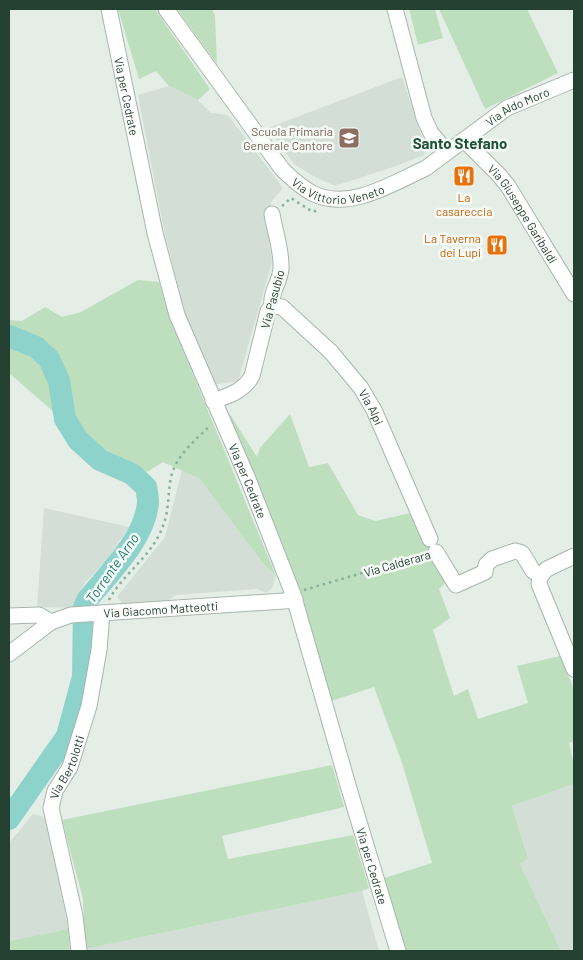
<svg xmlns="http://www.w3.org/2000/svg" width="583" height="960" viewBox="0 0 583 960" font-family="Barlow,sans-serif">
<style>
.built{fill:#d2ded6}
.green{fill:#bddfbe}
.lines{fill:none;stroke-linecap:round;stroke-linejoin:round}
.river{stroke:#8dd2cb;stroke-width:22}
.minor-casing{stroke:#a6b6ad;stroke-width:17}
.path{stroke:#85b198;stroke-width:2.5;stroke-dasharray:2.5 4;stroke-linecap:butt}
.minor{stroke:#fff;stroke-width:15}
.labels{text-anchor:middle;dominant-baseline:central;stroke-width:5;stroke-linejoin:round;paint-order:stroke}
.street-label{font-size:12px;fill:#234031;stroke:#f5faf6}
.education-label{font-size:12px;fill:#785e54;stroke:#f5faf6;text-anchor:end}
.food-label{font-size:12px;fill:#c56008;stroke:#f5faf6}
.water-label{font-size:14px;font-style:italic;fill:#1d7d74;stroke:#f5faf6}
.quarter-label{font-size:15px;font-weight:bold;fill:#1f5239;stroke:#f5faf6}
</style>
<rect width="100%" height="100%" fill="#e4eee7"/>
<!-- built -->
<path class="built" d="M402 77 426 148 424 155 396 166 335 186 317 178 295 165 268 128Z
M169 86 198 100 211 113 228 115 283 188 271 202 267 227 272 262 238 381 213 385 185 314 164 230 138 95Z
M182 470 199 478 262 562 276 576 272 588 266 593 257 589 176 595 166 602 123 604 117 597 165 537Z
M44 508 129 527 108 558 84 584 73 608 37 607Z
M574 784V951H561L520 864 528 857 512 806Z
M33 814 49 818 68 929 9 941V843Z
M362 891 379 951H85V949Z"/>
<!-- green -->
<path class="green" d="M118 9H155L210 89 198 100 169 86 156 71 139 79Z
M177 9H212L215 16 217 64Z
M409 9H435L443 38 418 45Z
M439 9H527L558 73 485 109Z
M138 280 159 282 169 316 276 576 262 562 199 478 163 462 147 472 86 440 9 373V320L22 321 45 307 62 317 81 312Z
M226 414 231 416 257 457 260 448 290 414 309 467 328 463 358 515 375 521 411 513 449 579 439 589 450 618 433 630 454 696 468 689 478 719 528 703 517 666 560 656 574 689V741L569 743 574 765V784L512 806 528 858 520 864 561 951H404L381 879 432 863 402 763 374 687 328 702 317 649 300 600Z
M332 765 344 807 222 836 228 859 353 835 369 888 362 891 85 949 83 899 62 820Z
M68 929 70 951H9V941Z"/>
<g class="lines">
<!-- river -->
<path class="river" d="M9 336 36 347 49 359 59 381 65 419 78 440 100 460 132 474 146 487C147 492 148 497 148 502 146 537 109 573 88 599L84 607 83 677 67 736 9 819"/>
<!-- minor casing -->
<g class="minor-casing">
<g id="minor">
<path id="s1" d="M109 9 155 233 177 315 248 479 293 594 350 792 398 951"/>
<path id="s2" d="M166 9 282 169C291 178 301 187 312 193 349 212 393 183 426 168L507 108 574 80"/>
<path d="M395 9 424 118 431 133 447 152"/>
<path id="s3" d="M464 140 499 175 508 186 574 294"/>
<path id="s4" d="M272 306 282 307 331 352 361 388 374 410 430 539"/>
<path d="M213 401C228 396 244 391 252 376L268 311 272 306C270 293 280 282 281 269 282 251 275 232 272 214"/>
<path d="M436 552 456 585 485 572 486 565 492 559 515 551 522 553 533 571 541 576"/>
<path d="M574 556 547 569C542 573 539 577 539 584L574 669"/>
<path d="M9 616 39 615 51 622"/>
<path id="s5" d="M9 654 51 622 71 615 284 601 295 599"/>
<path id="s6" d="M79 951 75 916 51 808 55 791 70 767 89 706 99 650 102 613"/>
</g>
</g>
<!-- path -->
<path class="path" d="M282 206 291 198 313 212 318 210
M304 590 424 555
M109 600C122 575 148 559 160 533 170 512 167 498 171 477 176 456 195 440 210 426"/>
<!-- minor -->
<use href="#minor" class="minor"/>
</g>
<!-- icons -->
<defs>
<g id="school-square" transform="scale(1.125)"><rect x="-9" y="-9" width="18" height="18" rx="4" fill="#8d6e63" stroke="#f5faf6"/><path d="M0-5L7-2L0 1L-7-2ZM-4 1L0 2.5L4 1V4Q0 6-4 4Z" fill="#fff"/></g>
<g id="restaurant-square" transform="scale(1.125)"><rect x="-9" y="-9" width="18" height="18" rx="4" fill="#e8710a" stroke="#f5faf6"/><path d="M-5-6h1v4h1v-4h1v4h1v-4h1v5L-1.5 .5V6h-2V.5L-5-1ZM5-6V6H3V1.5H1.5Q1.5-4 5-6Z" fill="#fff"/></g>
</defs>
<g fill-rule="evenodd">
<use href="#school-square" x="349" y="138"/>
<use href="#restaurant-square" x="464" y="176"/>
<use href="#restaurant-square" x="497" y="245"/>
</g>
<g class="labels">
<!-- street labels -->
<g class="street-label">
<text stroke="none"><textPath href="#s1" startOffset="89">Via per Cedrate</textPath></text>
<text stroke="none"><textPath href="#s2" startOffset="468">Via Aldo Moro</textPath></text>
<text stroke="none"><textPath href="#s2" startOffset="262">Via Vittorio Veneto</textPath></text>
<text stroke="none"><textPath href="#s3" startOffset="95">Via Giuseppe Garibaldi</textPath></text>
<text transform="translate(272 299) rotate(-75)">Via Pasubio</text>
<text stroke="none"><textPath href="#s4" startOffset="145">Via Alpi</textPath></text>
<text stroke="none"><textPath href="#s1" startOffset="494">Via per Cedrate</textPath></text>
<text transform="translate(397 563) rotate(-16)">Via Calderara</text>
<text stroke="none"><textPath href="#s5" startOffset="164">Via Giacomo Matteotti</textPath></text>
<text stroke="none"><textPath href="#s6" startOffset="190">Via Bertolotti</textPath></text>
<text stroke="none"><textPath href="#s1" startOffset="899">Via per Cedrate</textPath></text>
</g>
<!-- education labels -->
<g class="education-label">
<text x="333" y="131">Scuola Primaria<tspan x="333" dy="14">Generale Cantore</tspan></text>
</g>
<!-- food labels -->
<g class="food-label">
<text x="464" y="197">La<tspan x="464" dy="14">casareccia</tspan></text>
<text x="481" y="238" text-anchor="end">La Taverna<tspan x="481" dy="14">dei Lupi</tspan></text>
</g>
<!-- water labels -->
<g class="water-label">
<text transform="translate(112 568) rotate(-55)">Torrente Arno</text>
</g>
<!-- quarter labels -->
<g class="quarter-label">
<text x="460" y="143">Santo Stefano</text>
</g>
</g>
<!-- border -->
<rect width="583" height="960" fill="none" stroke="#234031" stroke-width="20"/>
</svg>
